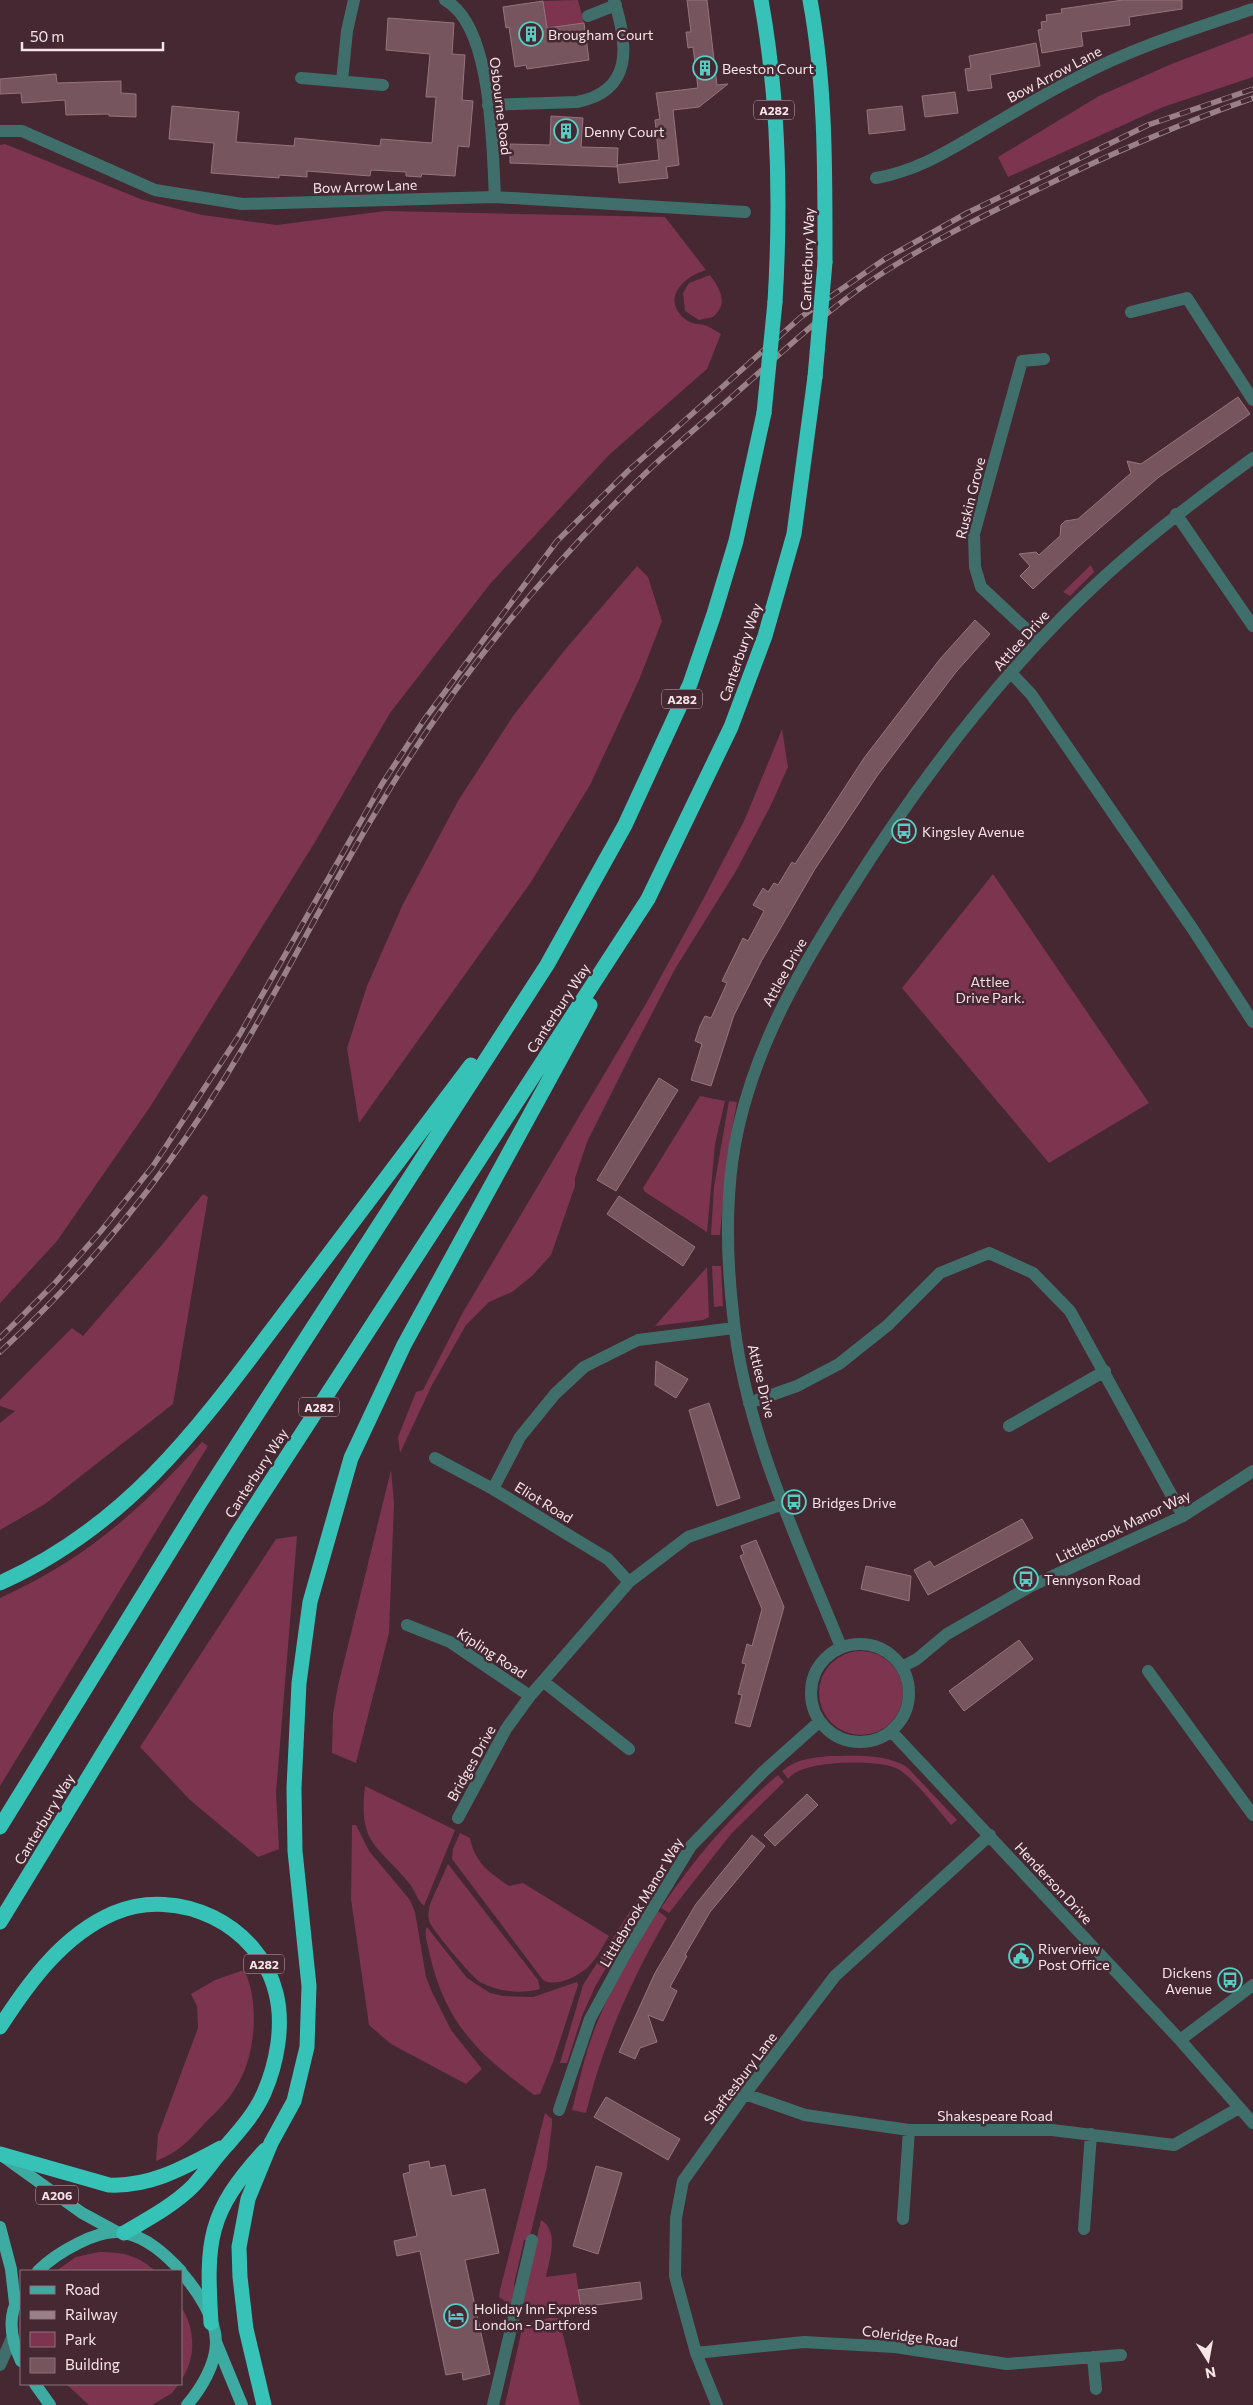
<svg xmlns="http://www.w3.org/2000/svg" width="1253" height="2405" viewBox="0 0 1253 2405" font-family="Commissioner,sans-serif">
<style>
.green{fill:#7d344f}
.building{fill:#76555f;stroke:#96747e}
.lines{fill:none;stroke-linecap:round;stroke-linejoin:round}
.minor{stroke:#406f6b;stroke-width:12}
.major{stroke:#3eaba2;stroke-width:12}
.highway{stroke:#37c2b8;stroke-width:15}
.rail-casing{stroke:#9a8189;stroke-width:5.5}
.rail{stroke:#452832;stroke-width:4;stroke-dasharray:11;stroke-linecap:butt}
.highway-bridge{stroke:#37c2b8;stroke-width:15}
.labels{text-anchor:middle;dominant-baseline:central;stroke-width:5;stroke-linejoin:round;paint-order:stroke}
.shield{fill:#452832;stroke:#c2acb2;stroke-width:1}
.shield-label{font-size:12px;font-weight:bold;fill:#f7e4e9}
.poi-label{font-size:14px;fill:#f7e4e9;stroke:#452832;text-anchor:start}
.street-label{font-size:14px;fill:#f7e4e9;stroke:#452832}
.park-label{font-size:14px;fill:#f4dbe2;stroke:#452832}
</style>
<rect width="100%" height="100%" fill="#452832"/>
<!-- green -->
<path class="green" d="M578 0 584 23 564 26 548 35 543 1Z
M1253 33V77L1163 107 1008 177 998 157 1099 96 1174 63Z
M5 144 143 200 202 215 277 225 385 211 665 217 706 270C685 276 660 298 685 319 692 325 699 323 707 326 712 328 716 331 721 334L707 369 609 455 490 584 390 713 315 842 152 1104 57 1241 0 1303V145Z
M710 275C720 289 729 303 713 317L699 320 685 311 683 293 689 283Z
M1091 565 1094 572 1070 596 1063 592Z
M637 566 648 577 662 621 639 680 590 785 531 882 359 1123 347 1048 367 986 403 904 458 801 513 716 564 651Z
M782 729 788 767 770 807 736 871 675 969 633 1050 587 1142 575 1178V1186L551 1255 532 1276 512 1292 489 1302 466 1325 432 1385 400 1453 398 1437 416 1392 423 1390 462 1314 647 1002 699 907 745 819Z
M993 874 1149 1103 1049 1163 902 988Z
M700 1096 725 1101 715 1144 707 1232 645 1192 643 1188Z
M729 1101 737 1102 727 1157 720 1235H711L714 1187Z
M203 1194 208 1197 173 1404 45 1504 0 1530V1423L15 1411 0 1406V1400L72 1328 83 1336 161 1246Z
M712 1266H721L723 1306 714 1307Z
M707 1267 709 1317 703 1320 655 1326Z
M202 1442 208 1446 0 1786V1598C86 1559 139 1511 202 1442Z
M391 1470 394 1503 389 1633 356 1763 332 1753 333 1714 338 1686Z
M297 1536 276 1793 279 1849 258 1857 190 1800 140 1747 276 1539Z
M819 1693a42 42 0 1 1 84 0a42 42 0 1 1-84 0Z
M829 1756C854 1756 885 1753 907 1767L957 1820 951 1825C939 1811 913 1777 898 1769 879 1759 816 1761 797 1772 793 1773 790 1777 788 1779L782 1771C796 1759 811 1758 829 1756Z
M778 1775 784 1782 731 1834 669 1913 661 1908C695 1858 732 1814 778 1775Z
M365 1786 455 1830 424 1906C417 1900 415 1890 409 1883 377 1844 358 1844 365 1786Z
M352 1825H356L369 1851 410 1900 415 1912 426 1977 432 1992 451 2030 482 2069 466 2084 391 2044 369 2025 351 1899Z
M460 1833 470 1838C475 1863 489 1872 509 1886L523 1883 609 1936C603 1946 597 1958 589 1966 579 1976 556 1988 543 1980L452 1859 453 1849Z
M448 1864 538 1980 540 1989C521 1994 498 1992 480 1982 471 1976 435 1933 430 1923 427 1917 429 1910 430 1904Z
M638 1899 641 1907 595 1987 582 2016 567 2063H560L583 1985Z
M658 1911 667 1918C631 1980 603 2043 586 2113L572 2110C580 2079 586 2048 599 2018 615 1980 636 1946 658 1911Z
M427 1927 467 1978 490 1993 503 1996 533 1997 577 1982 578 1985 553 2062 540 2094 534 2095C479 2054 447 2026 430 1956 429 1948 423 1934 427 1927Z
M244 1970C260 2001 256 2057 236 2087 228 2101 215 2113 204 2124 190 2140 176 2154 156 2161L158 2135 198 2028 197 2006 191 1994 215 1980Z
M545 2113 552 2119V2125L547 2166 529 2240H524L514 2284 516 2295 513 2303 509 2304 499 2297 500 2290Z
M541 2220C560 2231 549 2260 546 2277L576 2273 581 2307C563 2308 537 2314 522 2302Z
M99 2252C122 2252 138 2255 155 2271H56L76 2257Z
M181 2307C196 2328 196 2360 181 2380Z
M549 2318H559L580 2405H505L522 2329 532 2322Z
M66 2384H179L172 2393 152 2405H89Z"/>
<!-- building -->
<path class="building" d="M687 0H707L717 85 728 84 699 107 673 110 679 165 666 167 668 178 619 183 617 165 659 160 655 120 660 119 656 93 698 88 693 47 688 48 686 32H691Z
M1123 0H1182V9L1129 17 1130 25 1081 32 1083 46 1042 53 1038 30 1042 29 1041 22 1047 21 1046 15 1062 13 1061 9Z
M543 1 547 28 584 23 589 60 527 69 526 65 515 67 509 27 506 28 503 7Z
M388 18 454 23 452 54 465 55 462 100 473 101 469 147 458 146 455 176 422 174 421 177 406 176V172L371 170 370 176 307 171V177L279 175V178L211 173 214 143 169 139 172 106 239 112 236 142 294 146 295 138 380 146 381 139 432 143 436 97H426L430 54 386 50Z
M1036 43 1040 66 990 75 992 88 968 91 965 69 971 68 969 56Z
M56 74 57 83 121 81V93L136 94V117L109 116V114L66 115 65 100 22 103 21 93 0 94V79Z
M955 92 958 113 925 117 922 96Z
M902 106 905 130 869 134 867 110Z
M551 116 583 118 581 147 618 148 617 167 510 163V144L550 145Z
M1238 397 1250 414 1159 477 1077 548 1033 589 1020 576 1030 566 1019 554 1036 552 1039 555 1060 536 1061 525 1065 521 1078 519 1131 473 1127 461 1141 464Z
M975 620 990 634 956 672 877 776 815 869 762 960 734 1015 711 1086 691 1080 702 1044 695 1041 700 1026 705 1016 711 1018 727 983 722 981 743 938 748 941 764 911 753 905 763 888 768 892 774 883 778 885 792 862 795 864 864 758 940 659Z
M659 1078 678 1090 616 1191 597 1180Z
M619 1196 695 1247 683 1266 607 1214Z
M656 1361 688 1379 676 1398 655 1385Z
M709 1403 740 1498 717 1506 689 1410Z
M1022 1519 1033 1538 928 1595 914 1570 930 1561 934 1567Z
M756 1540 784 1607 750 1727 735 1723 742 1695 738 1694 746 1664 742 1663 747 1644 752 1646 762 1609 740 1556 744 1554 741 1546Z
M866 1566 911 1576 909 1601 861 1589Z
M1019 1640 1033 1659 964 1711 949 1691Z
M807 1794 818 1805 775 1846 764 1835Z
M752 1835 765 1846 710 1912 685 1955 687 1956 670 1987 677 1991 663 2021 648 2015 657 2042 640 2048 635 2059 619 2052 655 1973 696 1904Z
M606 2097 680 2139 668 2160 594 2117Z
M429 2161 430 2168 445 2165 452 2196 485 2189 499 2253 465 2260 490 2374 463 2380 462 2372 446 2375 420 2251 397 2256 394 2241 417 2236 403 2174 410 2172 409 2165Z
M596 2166 622 2173 598 2254 573 2246Z
M640 2282 642 2299 581 2307 578 2290Z"/>
<g class="lines">
<!-- minor -->
<path class="minor" d="M445 0C493 26 492 147 495 197
M588 16 616 5
M301 78 383 85
M342 81 347 31 354 0
M488 105 577 102C634 91 628 44 614 0
M0 131H22L155 190 242 204 495 197 745 212
M876 178C915 171 943 154 977 134 1010 115 1042 95 1076 78 1132 48 1193 29 1253 9
M1131 312 1187 298 1253 400
M1176 514 1253 626
M1039 641 981 587 975 567 974 534 1022 361 1044 359
M1011 673 1031 694 1192 928 1253 1022
M749 1403 797 1386 839 1364 888 1325 940 1273 989 1253 1033 1273 1070 1311 1183 1516
M1009 1426 1105 1371
M435 1458 493 1489 608 1559 629 1582
M493 1489 520 1437 555 1394 584 1367 638 1340 734 1328
M407 1625 450 1642 530 1696
M811 1693a49 49 0 1 1 98 0a49 49 0 1 1-98 0Z
M841 1647C798 1541 744 1429 733 1314 726 1253 725 1185 739 1125 759 1039 802 966 849 892 921 778 1005 667 1105 576 1152 533 1202 495 1253 458
M902 1667 917 1659 947 1634 1031 1586 1183 1516 1253 1471
M1148 1671 1253 1815
M544 1682 629 1749
M891 1731 1180 2040 1253 2123
M458 1818 506 1729 530 1696 629 1582 688 1537 783 1504
M1180 2040 1253 1985
M745 2094 805 2115 909 2130H1052L1174 2145 1239 2108
M559 2110 590 2019 627 1951 691 1846 764 1771 819 1722
M903 2219 909 2130
M1084 2229 1091 2134
M696 2353 804 2342 895 2347 1007 2364 1121 2355
M1093 2357 1096 2389
M0 2365 12 2338
M493 2405 532 2240
M717 2405 696 2353 675 2276 676 2218 683 2181 745 2094 835 1976 990 1835"/>
<!-- major -->
<path class="major" d="M4 2157 82 2213 117 2232
M0 2227 11 2269 15 2303
M38 2271C55 2254 99 2227 124 2233 147 2237 166 2255 181 2271
M181 2272C196 2289 216 2318 216 2342 216 2364 201 2389 187 2405
M19 2297C7 2317 11 2340 21 2361
M216 2342 242 2405
M35 2384 50 2405"/>
<!-- highway -->
<path class="highway" d="M761 0C779 99 781 202 775 302
M810 0C826 86 825 174 825 262
M0 1583C138 1521 210 1411 298 1295 356 1218 414 1141 471 1065
M0 1827 201 1501 547 965 625 825 690 684 714 614 736 541 764 413
M0 1922 238 1532 648 899 731 727 765 636 794 534 815 377
M0 2027C29 1982 63 1935 114 1913 178 1886 259 1924 276 1993 284 2025 277 2063 264 2093 255 2113 241 2129 227 2145 215 2158 205 2173 193 2186 174 2205 148 2219 124 2233
M0 2154 109 2185C151 2187 185 2167 221 2148
M211 2323C206 2241 207 2213 265 2150
M264 2405 246 2329 240 2277 239 2247 248 2199 271 2143 294 2101 307 2047 309 1986 295 1851 294 1788 299 1683 310 1602 351 1458 404 1345 590 1005"/>
<!-- rail casing -->
<g class="rail-casing">
<path id="rail" d="M0 1338 54 1284 101 1231 153 1166 240 1034 382 784 424 720 557 541 628 471 801 317 885 259 967 213 1148 125 1253 89
M0 1352C96 1264 179 1158 244 1046 292 965 334 880 383 800 456 678 549 565 652 467 679 442 707 419 734 395 779 355 824 312 875 278 923 246 975 220 1026 195 1101 158 1175 125 1253 98"/>
</g>
<!-- rail -->
<use href="#rail" class="rail"/>
<!-- highway-bridge -->
<path class="highway-bridge" d="M815 377 825 262
M764 413 775 302"/>
</g>
<!-- icons -->
<defs>
<g id="building-ring" transform="scale(1.25)"><circle r="9.5" fill="#452832" stroke="#56cec3" stroke-width="1.5"/><path d="M-4-6H4V6H1V3H-1V6H-4ZM-2.5-4.3h1.7v1.8h-1.7ZM.8-4.3h1.7v1.8H.8ZM-2.5-1h1.7V.8h-1.7ZM.8-1h1.7V.8H.8Z" fill="#56cec3"/></g>
<g id="bus-ring" transform="scale(1.25)"><circle r="9.5" fill="#452832" stroke="#56cec3" stroke-width="1.5"/><path d="M-5-6H5V4H4V6H2V4H-2V6H-4V4H-5ZM-3.5-4V0h7V-4ZM-3.5 1.2v1.5H-2V1.2ZM2 1.2v1.5H3.5V1.2Z" fill="#56cec3"/></g>
<g id="civic-ring" transform="scale(1.25)"><circle r="9.5" fill="#452832" stroke="#56cec3" stroke-width="1.5"/><path d="M-.6-6.5H3V-4.5H.6V-3L4-1V1h2V6H-6V1h2V-1L-.6-3ZM-1.2 2.5V6h2.4V2.5Z" fill="#56cec3"/></g>
<g id="hotel-ring" transform="scale(1.25)"><circle r="9.5" fill="#452832" stroke="#56cec3" stroke-width="1.5"/><path d="M-6-4.5h1.5V1H6V5H4.5V3h-9V5H-6ZM-4 0a1.8 1.8 0 1 1 3.6 0ZM.5 0V-2.5h3Q6-2.5 6 0Z" fill="#56cec3"/></g>
</defs>
<g fill-rule="evenodd">
<use href="#building-ring" x="531" y="34"/>
<use href="#building-ring" x="705" y="68"/>
<use href="#building-ring" x="566" y="131"/>
<use href="#bus-ring" x="904" y="831"/>
<use href="#bus-ring" x="794" y="1502"/>
<use href="#bus-ring" x="1026" y="1579"/>
<use href="#civic-ring" x="1021" y="1956"/>
<use href="#bus-ring" x="1230" y="1980"/>
<use href="#hotel-ring" x="456" y="2316"/>
</g>
<g class="labels">
<!-- shield labels -->
<g class="shield">
<rect x="754" y="100.5" width="40" height="19" rx="4"/>
<rect x="662" y="689.5" width="40" height="19" rx="4"/>
<rect x="299" y="1397.5" width="40" height="19" rx="4"/>
<rect x="244" y="1954.5" width="40" height="19" rx="4"/>
<rect x="36" y="2185.5" width="42" height="19" rx="4"/>
</g>
<g class="shield-label">
<text x="774" y="110">A282</text>
<text x="682" y="699">A282</text>
<text x="319" y="1407">A282</text>
<text x="264" y="1964">A282</text>
<text x="57" y="2195">A206</text>
</g>
<!-- poi labels -->
<g class="poi-label">
<text x="548" y="34">Brougham Court</text>
<text x="722" y="68">Beeston Court</text>
<text x="584" y="131">Denny Court</text>
<text x="922" y="831">Kingsley Avenue</text>
<text x="812" y="1502">Bridges Drive</text>
<text x="1044" y="1579">Tennyson Road</text>
<text x="1038" y="1948">Riverview<tspan x="1038" dy="16">Post Office</tspan></text>
<text x="1212" y="1972" text-anchor="end">Dickens<tspan x="1212" dy="16">Avenue</tspan></text>
<text x="474" y="2308">Holiday Inn Express<tspan x="474" dy="16">London - Dartford</tspan></text>
</g>
<!-- street labels -->
<g class="street-label">
<text transform="translate(1054 74) rotate(-28)">Bow Arrow Lane</text>
<text transform="translate(501 106) rotate(83)">Osbourne Road</text>
<text transform="translate(365 186) rotate(-2)">Bow Arrow Lane</text>
<text transform="translate(807 259) rotate(-88)">Canterbury Way</text>
<text transform="translate(970 498) rotate(-76)">Ruskin Grove</text>
<text transform="translate(1021 640) rotate(-48)">Attlee Drive</text>
<text transform="translate(740 652) rotate(-71)">Canterbury Way</text>
<text transform="translate(784 972) rotate(-61)">Attlee Drive</text>
<text transform="translate(558 1008) rotate(-57)">Canterbury Way</text>
<text transform="translate(762 1381) rotate(76)">Attlee Drive</text>
<text transform="translate(256 1473) rotate(-57)">Canterbury Way</text>
<text transform="translate(544 1502) rotate(32)">Eliot Road</text>
<text transform="translate(1123 1526) rotate(-26)">Littlebrook Manor Way</text>
<text transform="translate(492 1653) rotate(33)">Kipling Road</text>
<text transform="translate(471 1763) rotate(-61)">Bridges Drive</text>
<text transform="translate(44 1819) rotate(-59)">Canterbury Way</text>
<text transform="translate(1054 1883) rotate(47)">Henderson Drive</text>
<text transform="translate(641 1902) rotate(-59)">Littlebrook Manor Way</text>
<text transform="translate(740 2078) rotate(-53)">Shaftesbury Lane</text>
<text x="995" y="2115">Shakespeare Road</text>
<text transform="translate(910 2336) rotate(7)">Coleridge Road</text>
</g>
<!-- park labels -->
<g class="park-label">
<text x="990" y="981">Attlee<tspan x="990" dy="16">Drive Park.</tspan></text>
</g>
</g>
<!-- legend -->
<rect x="20" y="2270" width="162" height="115" fill="#452832" stroke="#8c737b"/>
<rect x="30" y="2286" width="25" height="8" fill="#3eaba2" stroke="#8c737b"/>
<text x="65" y="2295" font-size="15" fill="#f7e4e9">Road</text>
<rect x="30" y="2311" width="25" height="8" fill="#9a8189" stroke="#8c737b"/>
<text x="65" y="2320" font-size="15" fill="#f7e4e9">Railway</text>
<rect x="30" y="2332" width="25" height="15" fill="#7d344f" stroke="#8c737b"/>
<text x="65" y="2345" font-size="15" fill="#f7e4e9">Park</text>
<rect x="30" y="2358" width="25" height="15" fill="#76555f" stroke="#8c737b"/>
<text x="65" y="2370" font-size="15" fill="#f7e4e9">Building</text>
<!-- north arrow -->
<g transform="translate(1208 2360) rotate(169)" stroke="#452832" stroke-width="4" paint-order="stroke">
<path d="M0-4L9 19L0 12L-9 19Z" fill="#f7e4e9"/>
<text y="-8" font-size="14" font-weight="bold" text-anchor="middle" fill="#f7e4e9">N</text>
</g>
<!-- scale -->
<path d="M22 42v8h141v-8" fill="none" stroke="#f7e4e9" stroke-width="2.5"/>
<text x="30" y="42" font-size="15" fill="#f7e4e9" stroke="#452832" stroke-width="4" paint-order="stroke">50 m</text>
</svg>
